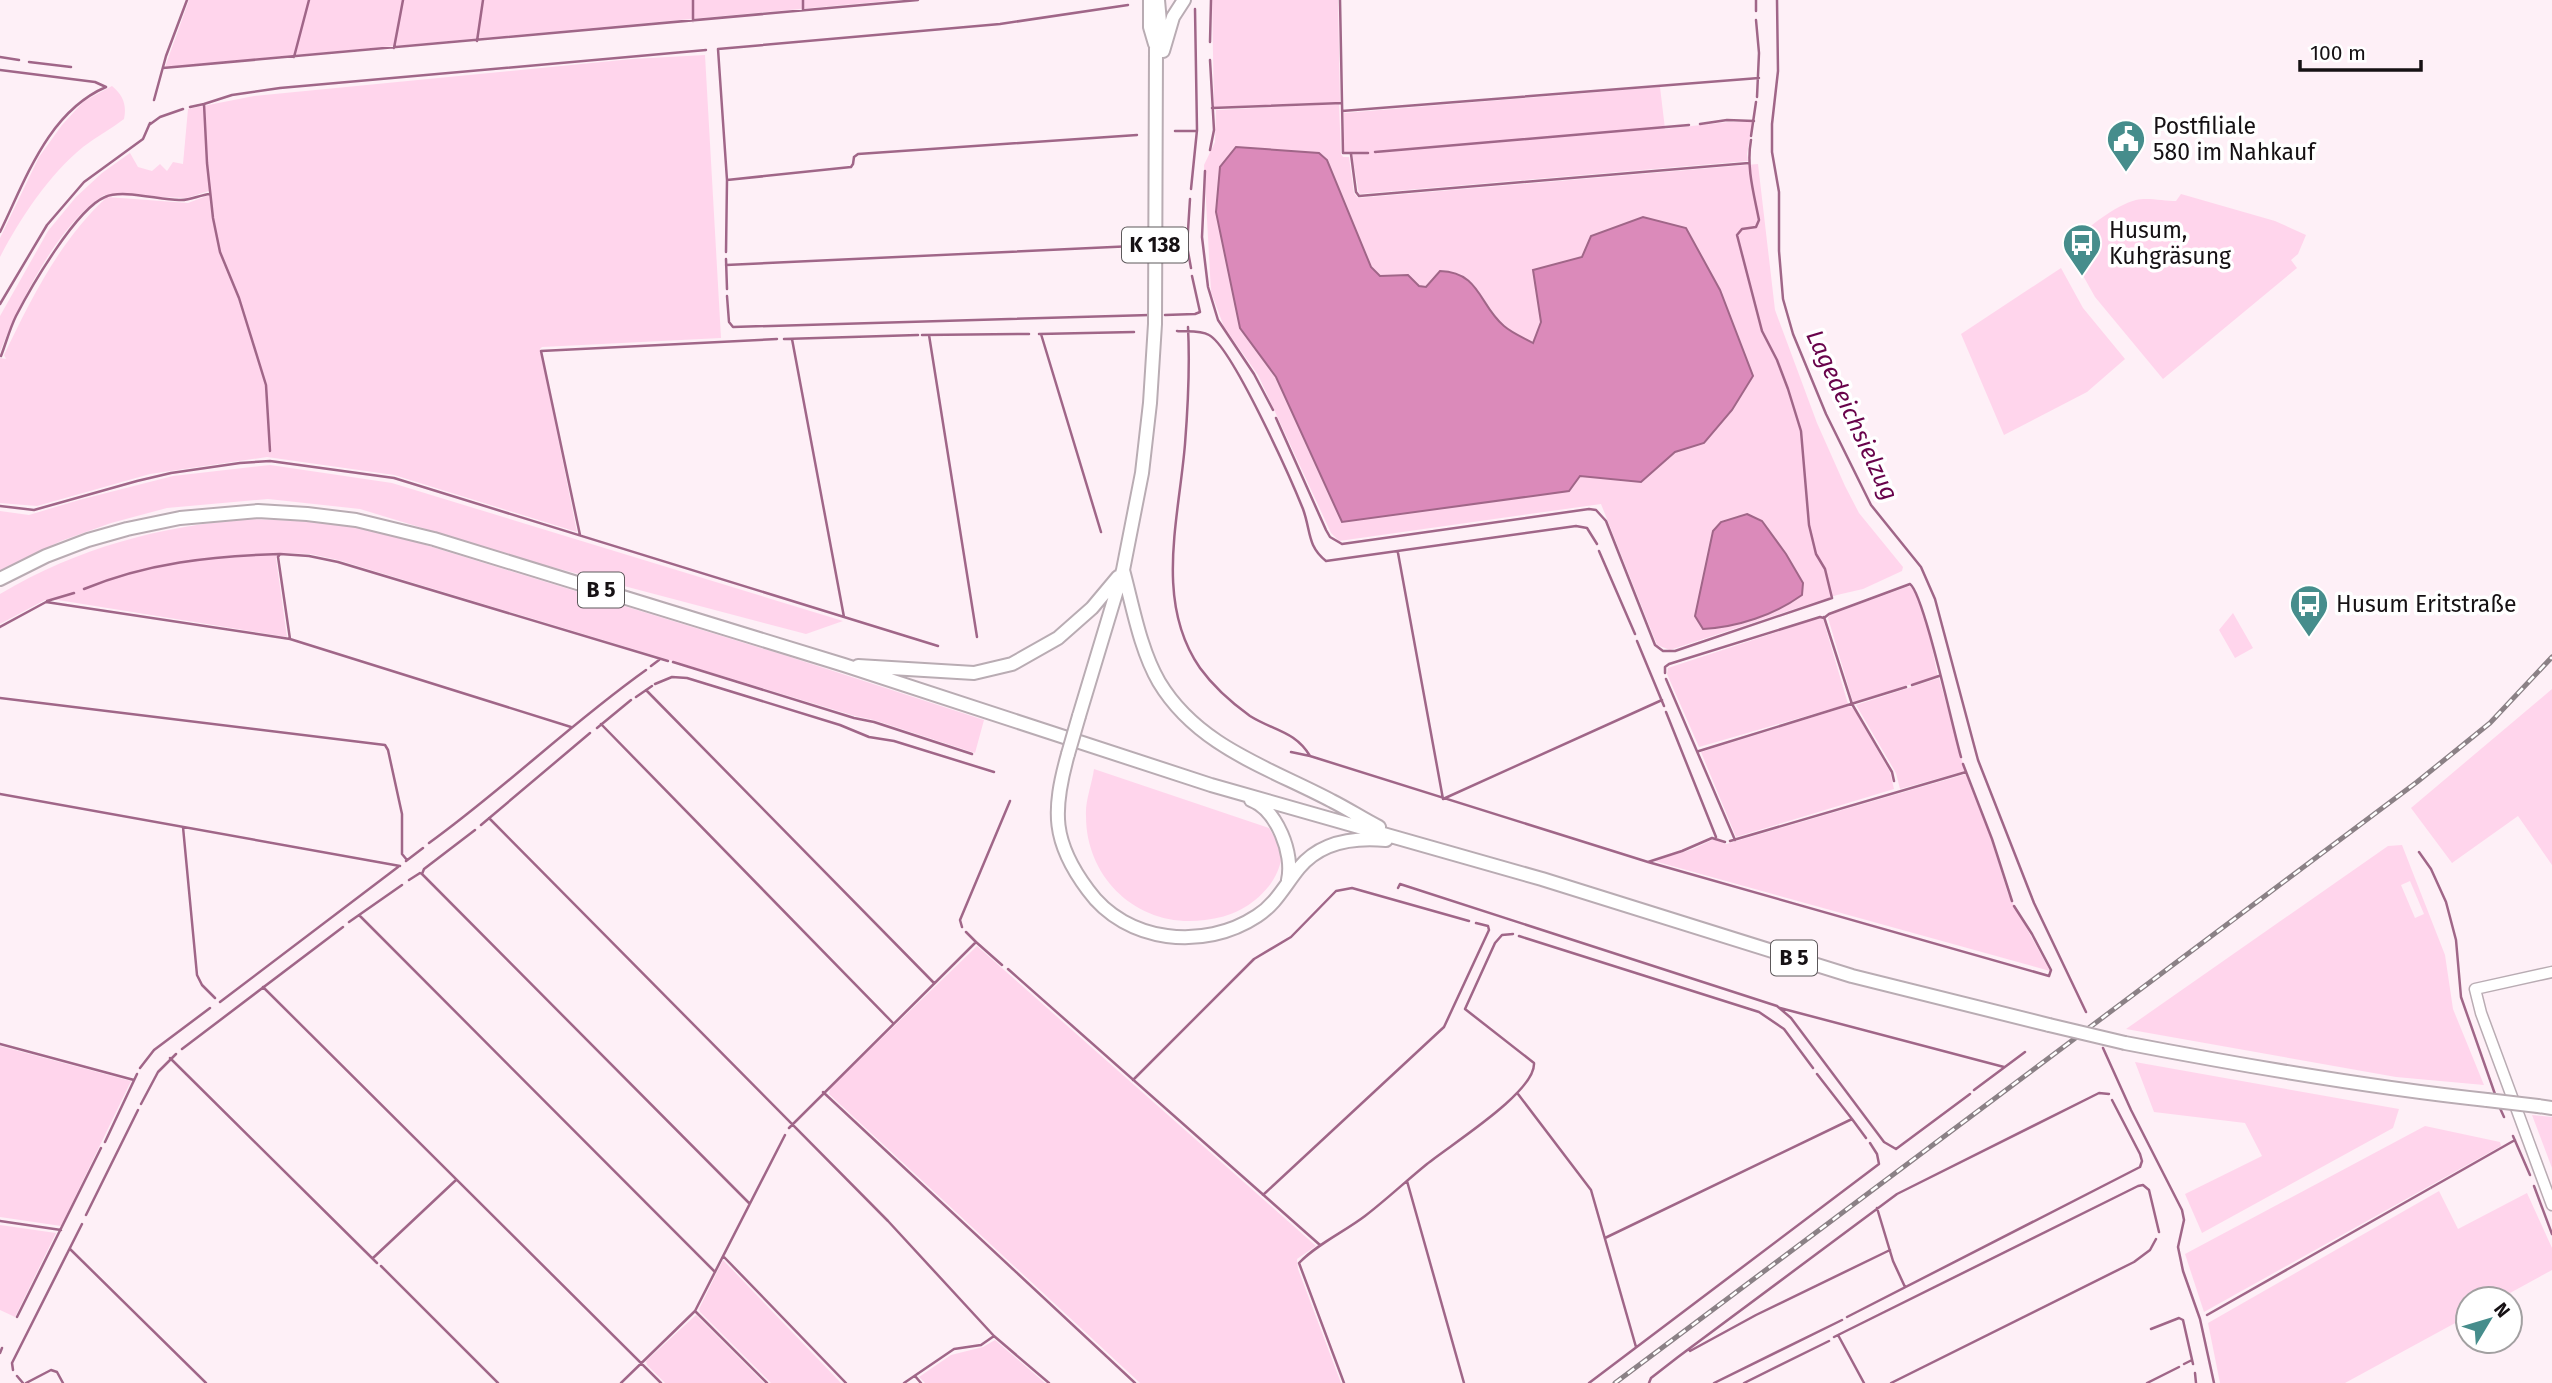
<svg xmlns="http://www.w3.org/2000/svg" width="2552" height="1383" viewBox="0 0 2552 1383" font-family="'Fira Sans',sans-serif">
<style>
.green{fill:#ffd5ec;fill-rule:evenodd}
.water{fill:#db8aba;stroke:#a06688;stroke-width:2}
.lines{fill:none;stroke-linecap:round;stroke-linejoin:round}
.stream{stroke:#a06688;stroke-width:2.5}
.secondary-casing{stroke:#b9acb3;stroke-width:13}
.highway-casing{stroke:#b9acb3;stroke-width:16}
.secondary{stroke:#fff;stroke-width:10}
.highway{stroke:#fff;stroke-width:12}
.rail-casing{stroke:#8b8186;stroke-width:5}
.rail{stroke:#fff;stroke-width:2.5;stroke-dasharray:8;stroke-linecap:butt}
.highway-bridge-casing{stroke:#b9acb3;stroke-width:16;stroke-linecap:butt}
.highway-bridge{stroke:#fff;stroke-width:12}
.labels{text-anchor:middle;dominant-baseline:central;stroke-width:7;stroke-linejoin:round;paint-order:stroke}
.shield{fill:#fff;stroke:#5c585a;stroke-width:2}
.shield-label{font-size:21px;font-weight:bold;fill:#161114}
.poi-label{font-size:23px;fill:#161114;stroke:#fff;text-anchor:start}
.water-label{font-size:24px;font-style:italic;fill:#68034b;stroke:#fff}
</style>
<rect width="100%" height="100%" fill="#fef0f7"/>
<!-- green -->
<path class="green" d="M189 0H898L165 67Z
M1212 0H1338L1340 102 1214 107Z
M705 55 721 338 542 347 540 349 577 532 394 475 267 457 150 474 37 506 0 503V358L6 359 4 355C31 299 60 240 107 197L188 203 209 195V191L187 198 104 195C58 224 19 303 0 352V316L48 231 76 197 102 173 130 153 138 167 152 171 160 164 167 171 173 162 183 164 188 109 254 96 632 59Z
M112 86C123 95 127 105 124 119 111 129 96 137 83 147 48 176 21 217 0 257V238L39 157 62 125 84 101Z
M1660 87 1665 129 1728 122H1753L1747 154 1748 161 1359 194 1352 154 1344 152V113Z
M1339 104 1341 154 1343 157H1349L1354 193 1358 198 1758 164 1775 310 1817 423 1845 486 1859 513 1903 567 1902 571 1863 589 1837 595 1670 650 1657 645 1601 504 1339 541 1331 533 1258 375 1224 327 1211 292 1204 165 1215 142 1216 110ZM1319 153 1327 160 1371 267 1380 276 1408 275 1419 286 1426 287 1440 271 1472 283 1503 326 1533 343 1541 322 1533 270 1582 257 1704 443 1675 452 1641 482 1580 476 1342 522 1276 377 1240 328Z
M2181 194 2275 221 2306 235 2298 254 2291 260 2297 268 2163 379 2095 297 2072 256 2073 240C2091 226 2114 206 2136 200 2147 197 2164 201 2176 201Z
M2061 268 2083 308 2125 359 2087 392 2004 435 1961 334Z
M270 465 392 483 843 621 806 634 537 563 360 509 268 499 167 508 111 523 61 541 0 571V511L29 515 79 500 173 476Z
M248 519 304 521 355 527 416 542 787 656 984 720 975 753 874 720 855 716 338 560 310 554 280 553 276 558 287 637 58 600H45L0 624V594C80 547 157 527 248 519Z
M1909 586C1923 593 1934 658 1938 676L1853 702 1828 618 1830 615Z
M2233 613 2253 648 2235 658 2219 630Z
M1819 618 1823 619 1848 704 1699 747 1667 674 1668 668Z
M1939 678 1965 771 1900 789 1896 773 1856 705Z
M2552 689V865L2518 816 2452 863 2411 808Z
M1849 706 1854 709 1890 772 1894 789 1736 837 1701 752Z
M1094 769 1269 828C1273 835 1280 845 1281 852 1283 863 1275 878 1269 886 1252 907 1231 917 1205 920 1141 929 1086 881 1086 816 1085 801 1092 784 1094 769Z
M1966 774 1989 833 2008 894 2050 971 1654 861 1693 849 1714 839 1726 844Z
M2402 845 2445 955 2453 1009 2484 1085 2396 1077 2126 1029 2388 846ZM2410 881 2424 914 2415 918 2401 885Z
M977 946 1316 1246 1297 1259 1298 1269 1341 1383H1140L829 1094 830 1088Z
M0 1046 131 1081 61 1226 0 1217Z
M2135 1062 2399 1109 2393 1128 2202 1233 2185 1194 2262 1156 2245 1123 2154 1112Z
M2532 1115 2552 1117V1168Z
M2425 1126 2500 1142 2501 1146 2204 1312 2185 1254Z
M2439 1191 2458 1229 2527 1193 2552 1248V1270L2499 1299H2468V1316L2345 1383H2220L2208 1323Z
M0 1225 56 1233 15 1317 0 1310Z
M723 1260 841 1383H771L700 1312 699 1309Z
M696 1315 764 1383H665L647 1365 646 1361Z
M995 1340 1045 1383H925L919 1377 951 1355 983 1347Z"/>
<!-- water -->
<path class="water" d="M1236 147 1319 153 1327 160 1371 267 1380 276 1408 275 1419 286 1426 287 1440 271C1480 272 1479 305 1504 326 1512 333 1524 338 1533 343L1541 322 1533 270 1582 257 1591 236 1643 217 1686 228 1720 290 1753 376 1732 410 1704 443 1675 452 1641 482 1580 476 1569 491 1342 522 1276 377 1240 328 1216 212 1220 167Z
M1747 514 1762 521 1786 554 1803 583 1802 595C1774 615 1738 627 1703 629L1695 616 1713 531 1721 522Z"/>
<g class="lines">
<!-- stream -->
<path class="stream" d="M1340 0 1343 153H1368
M1756 0V11
M1777 0 1778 71 1772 124V152L1779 192V251L1783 299 1793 334 1826 414 1871 505 1921 567 1935 599 1978 760 2034 903 2086 1012
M803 10V0
M1756 20 1759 53 1757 97
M693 21V0
M477 41 483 0
M1210 42 1211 0
M394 48 403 0
M0 57 19 60
M294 57 309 0
M29 62 71 67
M163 68 918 0
M0 70 95 82 106 87
M154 100 166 56 187 0
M204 104 232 95 280 88 706 50
M190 107 204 104 207 163 213 218 220 252 239 298 266 385 270 451
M1212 108 1342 103
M1342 111 1759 78
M1700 124 1727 120 1754 121
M149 125 160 117 183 109
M1175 131H1196
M1751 136 1756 102
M1751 140C1746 167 1754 194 1759 220L1756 227 1742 229 1737 235 1762 331 1777 360 1788 389 1801 431 1809 525 1816 554 1825 569 1832 598
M1210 150 1214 130 1210 60
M1375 152 1689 125
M1351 154 1356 192 1359 196 1749 163
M1205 171 1202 237 1208 287 1218 320 1254 374 1273 410
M727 180 851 167 853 164 854 157 858 154 1137 135
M1191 189 1197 130 1195 9
M1190 199 1187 246 1191 268
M0 232C26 179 48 112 106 87
M726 252 727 180 718 49 1000 24 1128 5
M726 259 727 289
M726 265 1134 246
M727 296 729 322 733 327 1150 315
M0 304 47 225 84 182 143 139 150 123
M1165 315 1195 314 1200 312 1192 276
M1188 327C1190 365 1188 406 1185 444 1179 518 1154 602 1200 668 1213 686 1232 703 1250 716 1274 731 1295 731 1310 756L1648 862 2049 976 2051 970 2032 934 2014 906
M1177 331C1186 332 1200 330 1209 335 1232 347 1291 479 1303 509 1311 531 1307 546 1326 561L1576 526 1587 528 1597 544
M1039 334 1134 332
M1041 334 1101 532
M922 335 1029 334
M929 335 977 637
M784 339 918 335
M792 339 844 617
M1 356C6 343 10 328 16 316 31 287 76 209 105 197 123 189 159 200 179 200 190 201 199 195 210 194
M1276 418 1326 530 1330 537 1342 544 1589 509 1596 510 1606 521 1655 645 1663 651H1675L1832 598
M0 506 34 510 137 481 171 473 240 463 270 461 394 478 938 646
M580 535 541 351 777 339
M1599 551 1635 634
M1398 553 1443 799 1662 700
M84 589C147 563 211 556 280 554
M47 601 74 593
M1824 617 1852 704 1892 772 1894 781
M0 627 46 602 290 639 571 727
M290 639 278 557 280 554 309 556 338 562 668 661
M1637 641 1664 706
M673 662 854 718 874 722 972 754
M651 666 659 660
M1665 673V667L1669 664 1820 617 1824 618 1829 614 1910 584C1924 594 1953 730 1961 757
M1666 679 1735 840
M655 684 672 677 687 678 840 725 869 737 894 741 994 772
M1912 685 1939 676
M646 690 934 983
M636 697 652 686
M0 698 385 745 388 750 402 814V854L407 860
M1666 712 1716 837
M601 724 893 1023
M597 728 631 700
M1699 751 1906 687
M1291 752 1310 756
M1963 764 1992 839 2012 901
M0 794 400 866
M489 818 888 1221 994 1336 1049 1383
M481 825 590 733
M183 827 197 975 202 985 215 998
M1730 841 1966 772
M429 843C504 789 570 724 646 670
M2419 852 2431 869 2446 902 2456 940 2461 997 2496 1097
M406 861 423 848
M1648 862 1682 851 1712 838 1725 842
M422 874 424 869 475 830
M409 880 420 873 422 874 749 1203
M1398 888 1400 884 1777 1006 1791 1018 1884 1142 1896 1149 1970 1094
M359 915 715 1272
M349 922 402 885
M962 927 960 920 1010 801
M966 932 976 942
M1519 936 1759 1012 1784 1029 1813 1068
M1008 969 1320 1245
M263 987 661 1383
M220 1002 398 867
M1780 1008 2004 1067
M0 1044 134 1080
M2103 1048 2131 1110 2182 1210 2184 1220 2178 1247 2183 1271 2200 1319 2214 1383
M182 1049 343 927
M170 1058 377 1263
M140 1068 154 1050 210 1008
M1817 1074 1852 1119
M1133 1080 1254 959 1291 937 1336 891 1352 888 1469 921
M1974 1090 2025 1052
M823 1092 1135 1383
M1518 1094 1591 1190 1636 1347
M141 1104 158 1072 176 1054
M2499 1106 2504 1117
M789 1128 976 942 1002 965
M2513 1136 2530 1175
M105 1142 137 1074
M1407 1181 1464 1383
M2534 1186 2552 1234
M1263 1195 1444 1027 1489 930 1488 926 1476 923
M1877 1208 1893 1261 1905 1287
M86 1215 138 1110
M0 1221 61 1230
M1605 1238 1852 1119 1866 1138
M70 1249 206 1383
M724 1257 846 1383
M373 1258 456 1180
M381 1266 498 1383
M695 1311 767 1383
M2207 1315 2515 1140
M17 1317 101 1148
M1847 1317 2140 1167 2142 1161 2140 1154 2112 1100
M2151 1329 2179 1318 2183 1320 2193 1364
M1838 1335 1864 1383
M1834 1337 2138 1186 2143 1185 2149 1190 2159 1232
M1690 1351 1756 1315 1890 1250
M0 1353 2 1348
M2184 1364 2192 1360
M13 1370 12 1363 82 1224
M2195 1373 2196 1383
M17 1376 23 1383
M915 1376 921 1383
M26 1383 51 1370 57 1372 63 1383
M621 1383 695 1311 785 1135
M904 1383 954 1349 981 1345 994 1336
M1344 1383 1299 1263C1317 1244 1344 1232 1365 1216 1386 1200 1406 1181 1427 1164 1450 1145 1536 1092 1534 1063L1465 1009 1495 943 1502 935 1513 934
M1589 1383 1879 1164 1877 1154 1870 1143
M1649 1383 1651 1378 1678 1357 1897 1194 2099 1093 2109 1094
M1714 1383 1842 1320
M1744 1383 1829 1341
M1891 1383 2134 1262 2150 1250 2156 1239
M2147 1383 2179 1367"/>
<!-- secondary casing -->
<g class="secondary-casing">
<path id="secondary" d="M2552 972 2475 989 2481 1013 2552 1205"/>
</g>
<!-- highway casing -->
<g class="highway-casing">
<path id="highway" d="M1150 0V27L1155 44
M1163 51 1173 17 1184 0
M1123 570C1133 607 1140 649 1159 682 1198 747 1270 768 1332 801 1348 809 1363 819 1379 827
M0 579 46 556 88 540 127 529 180 518 258 511 307 514 356 520 434 539 844 665 1211 785 1542 879 1852 976 2049 1025
M858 666 974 673 1012 664 1058 638 1092 608 1118 577
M1079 716 1123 570 1142 473 1150 403 1155 324 1156 49 1160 22 1158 0
M1068 754C1052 811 1052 842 1088 890 1126 943 1204 951 1257 916 1276 904 1285 885 1299 868 1321 841 1354 837 1386 840
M1251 800C1277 810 1294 854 1288 880
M2125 1043C2245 1066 2365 1087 2487 1100
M2538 1106 2552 1108"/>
</g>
<!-- secondary -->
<use href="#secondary" class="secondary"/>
<!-- highway -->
<use href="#highway" class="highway"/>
<!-- rail casing -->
<g class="rail-casing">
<path id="rail" d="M1615 1383 2417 782 2490 723 2552 657"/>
</g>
<!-- rail -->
<use href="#rail" class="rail"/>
<!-- highway-bridge casing -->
<g class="highway-bridge-casing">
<path id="highway-bridge" d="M1068 754 1079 716
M2049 1025 2125 1043
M2487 1100 2538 1106"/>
</g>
<!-- highway-bridge -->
<use href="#highway-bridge" class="highway-bridge"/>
</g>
<!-- icons -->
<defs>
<g id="civic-pin" transform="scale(2.0125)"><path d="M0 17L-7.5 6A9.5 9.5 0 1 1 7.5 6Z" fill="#468d8c" stroke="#fff"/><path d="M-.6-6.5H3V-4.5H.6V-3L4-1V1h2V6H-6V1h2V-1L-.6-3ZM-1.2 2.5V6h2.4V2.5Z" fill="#fff"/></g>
<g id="bus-pin" transform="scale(2.0125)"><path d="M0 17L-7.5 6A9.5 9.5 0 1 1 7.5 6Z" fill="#468d8c" stroke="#fff"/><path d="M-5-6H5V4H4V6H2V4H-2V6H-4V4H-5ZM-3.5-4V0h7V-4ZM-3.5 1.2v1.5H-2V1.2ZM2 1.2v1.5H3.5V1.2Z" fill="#fff"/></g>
</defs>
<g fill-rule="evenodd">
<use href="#civic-pin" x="2126" y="139"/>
<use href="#bus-pin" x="2082" y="243"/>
<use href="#bus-pin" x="2309" y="604"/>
</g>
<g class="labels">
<!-- shield labels -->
<g class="shield">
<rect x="1122" y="227.5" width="66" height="35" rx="5"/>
<rect x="578" y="572.5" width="46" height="35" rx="5"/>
<rect x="1771" y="940.5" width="46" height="35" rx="5"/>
</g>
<g class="shield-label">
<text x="1155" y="245">K 138</text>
<text x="601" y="590">B 5</text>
<text x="1794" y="958">B 5</text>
</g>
<!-- poi labels -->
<g class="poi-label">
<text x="2153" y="126">Postfiliale<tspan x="2153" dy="26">580 im Nahkauf</tspan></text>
<text x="2109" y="230">Husum,<tspan x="2109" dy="26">Kuhgräsung</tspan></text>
<text x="2336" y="604">Husum Eritstraße</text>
</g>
<!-- water labels -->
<g class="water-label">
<text transform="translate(1852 415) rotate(65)">Lagedeichsielzug</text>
</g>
</g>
<!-- north arrow -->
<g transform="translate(2489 1320) rotate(52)"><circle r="33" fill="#ffffff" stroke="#a2a0a1" stroke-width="2"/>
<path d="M0-5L12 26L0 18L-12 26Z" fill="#468d8c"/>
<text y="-10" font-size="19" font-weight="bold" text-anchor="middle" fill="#161114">N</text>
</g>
<!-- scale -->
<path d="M2300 60v10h121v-10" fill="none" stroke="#161114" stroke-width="3.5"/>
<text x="2310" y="60" font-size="21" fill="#161114" stroke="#ffffff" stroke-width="5" paint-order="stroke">100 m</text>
</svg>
